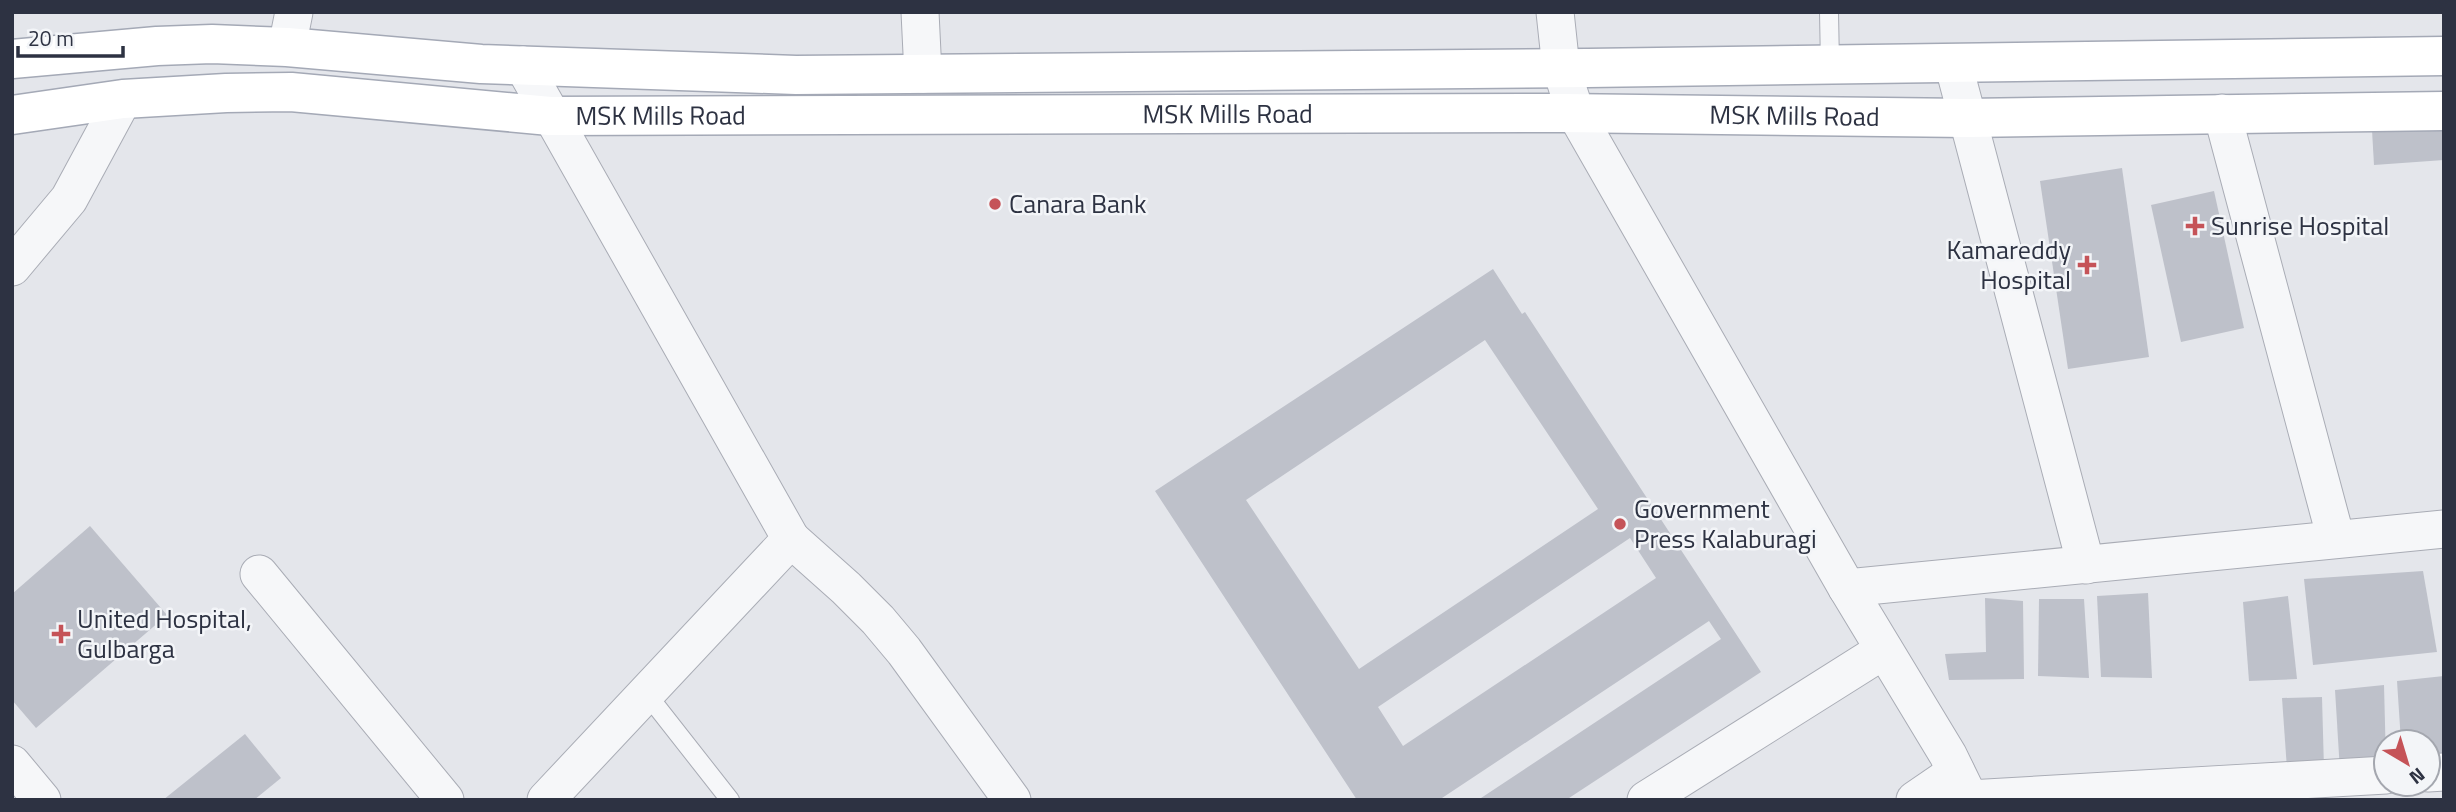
<svg xmlns="http://www.w3.org/2000/svg" width="2456" height="812" font-family="'Titillium Web',sans-serif">
	<rect width="100%" height="100%" fill="#e4e6eb"/>
	<g fill="#bec1ca" fill-rule="evenodd">
		<polygon points="2444,125 2444,160 2374,165 2372,130"/>
		<polygon points="2122,168 2149,357 2068,369 2040,181"/>
		<polygon points="2214,191 2244,328 2181,342 2151,205"/>
		<path d="M 1493,269 L 1522,314 L 1525,312 L 1761,672 L 1566,800 L 1478,800 L 1721,639 L 1709,621 L 1439,800 L 1357,800 L 1155,491 ZM 1485,340 L 1598,509 L 1359,669 L 1246,500 ZM 1630,538 L 1656,578 L 1403,746 L 1378,707 Z"/>
		<polygon points="90,526 167,615 36,728 12,700 12,594"/>
		<polygon points="2423,571 2437,652 2313,665 2304,579"/>
		<polygon points="2148,593 2152,678 2101,677 2097,596"/>
		<polygon points="2288,596 2297,679 2249,681 2243,602"/>
		<polygon points="1985,598 2023,601 2024,679 1949,680 1945,654 1986,652"/>
		<polygon points="2039,599 2084,599 2089,678 2038,676"/>
		<polygon points="2444,676 2444,756 2428,758 2428,742 2401,742 2397,681"/>
		<polygon points="2384,685 2386,763 2340,771 2335,690"/>
		<polygon points="2322,697 2324,769 2287,769 2282,698"/>
		<polygon points="245,734 281,778 254,800 163,800"/>
	</g>
	<g fill="none" stroke-linecap="round" stroke-linejoin="round">
		<g stroke="#a9acb5" stroke-width="20">
			<g id="lane">
				<polyline points="1829,12 1830,65"/>
				<polyline points="646,693 730,800"/>
			</g>
		</g>
		<g stroke="#a9acb5" stroke-width="39">
			<g id="street">
				<polyline points="920,12 923,74"/>
				<polyline points="1555,12 1561,68 1576,114 1847,588 1948,755 1970,800"/>
				<polyline points="287,47 294,12"/>
				<polyline points="1953,63 2086,565"/>
				<polyline points="523,65 791,539 546,800"/>
				<polyline points="2222,113 2336,539"/>
				<polyline points="12,267 69,199 123,99"/>
				<polyline points="791,539 846,588 878,620 904,651 1012,800"/>
				<polyline points="259,574 445,800"/>
				<polyline points="1847,588 2444,529"/>
				<polyline points="12,764 42,800"/>
				<polyline points="2428,773 2444,772"/>
				<polyline points="1969,799 2386,775"/>
				<polyline points="1646,800 1884,650"/>
				<polyline points="1915,800 1956,772"/>
			</g>
		</g>
		<g stroke="#a4a9b6" stroke-width="41">
			<g id="primary">
				<polyline points="12,59 157,46 212,44 287,47 481,64 796,75 1588,68 2444,56"/>
				<path id="s1" d="M 12,115 L 123,99 L 226,93 L 291,92 L 550,116 L 1562,113 L 1967,118 L 2444,111"/>
			</g>
		</g>
		<use href="#lane" stroke="#f6f7f9" stroke-width="18"/>
		<use href="#street" stroke="#f6f7f9" stroke-width="37"/>
		<use href="#primary" stroke="#fff" stroke-width="38"/>
	</g>
	<g fill="#c55358" stroke="#f3f5f8" stroke-width="2.5">
		<circle cx="995" cy="204" r="7"/>
		<path d="M2191.5 215.5h7v7h7v7h-7v7h-7v-7h-7v-7h7z"/>
		<path d="M2083.5 254.5h7v7h7v7h-7v7h-7v-7h-7v-7h7z"/>
		<circle cx="1620" cy="524" r="7"/>
		<path d="M57.5 623.5h7v7h7v7h-7v7h-7v-7h-7v-7h7z"/>
	</g>
	<g text-anchor="middle" stroke-width="5" stroke-linejoin="round" paint-order="stroke">
		<g font-size="26" fill="#2d3242" stroke="#f3f5f8">
			<text dy="9" stroke="none"><textPath href="#s1" startOffset="651">MSK Mills Road</textPath></text>
			<text dy="9" stroke="none"><textPath href="#s1" startOffset="1218">MSK Mills Road</textPath></text>
			<text dy="9" stroke="none"><textPath href="#s1" startOffset="1785">MSK Mills Road</textPath></text>
		</g>
		<g font-size="26" fill="#2d3242" stroke="#f3f5f8" text-anchor="start">
			<text x="1009" y="213">Canara Bank</text>
			<text x="2211" y="235">Sunrise Hospital</text>
			<text x="2071" y="259" text-anchor="end">Kamareddy<tspan x="2071" dy="30">Hospital</tspan></text>
			<text x="1634" y="518">Government<tspan x="1634" dy="30">Press Kalaburagi</tspan></text>
			<text x="77" y="628">United Hospital,<tspan x="77" dy="30">Gulbarga</tspan></text>
		</g>
	</g>
	<rect width="2456" height="812" fill="none" stroke="#2d3242" stroke-width="28"/>
	<g transform="translate(2407 763) rotate(142)"><circle r="33" fill="#f3f5f8" stroke="#a4a7af" stroke-width="2"/>
	<path d="M0-5L12 26L0 18L-12 26Z" fill="#c55358"/>
	<text y="-10" font-size="19" font-weight="bold" text-anchor="middle" fill="#2d3242">N</text>
	</g>
	<path d="M18 46v10h105v-10" fill="none" stroke="#2d3242" stroke-width="3.5"/>
	<text x="28" y="46" font-size="21" fill="#2d3242" stroke="#f3f5f8" stroke-width="5" paint-order="stroke">20 m</text>
</svg>
